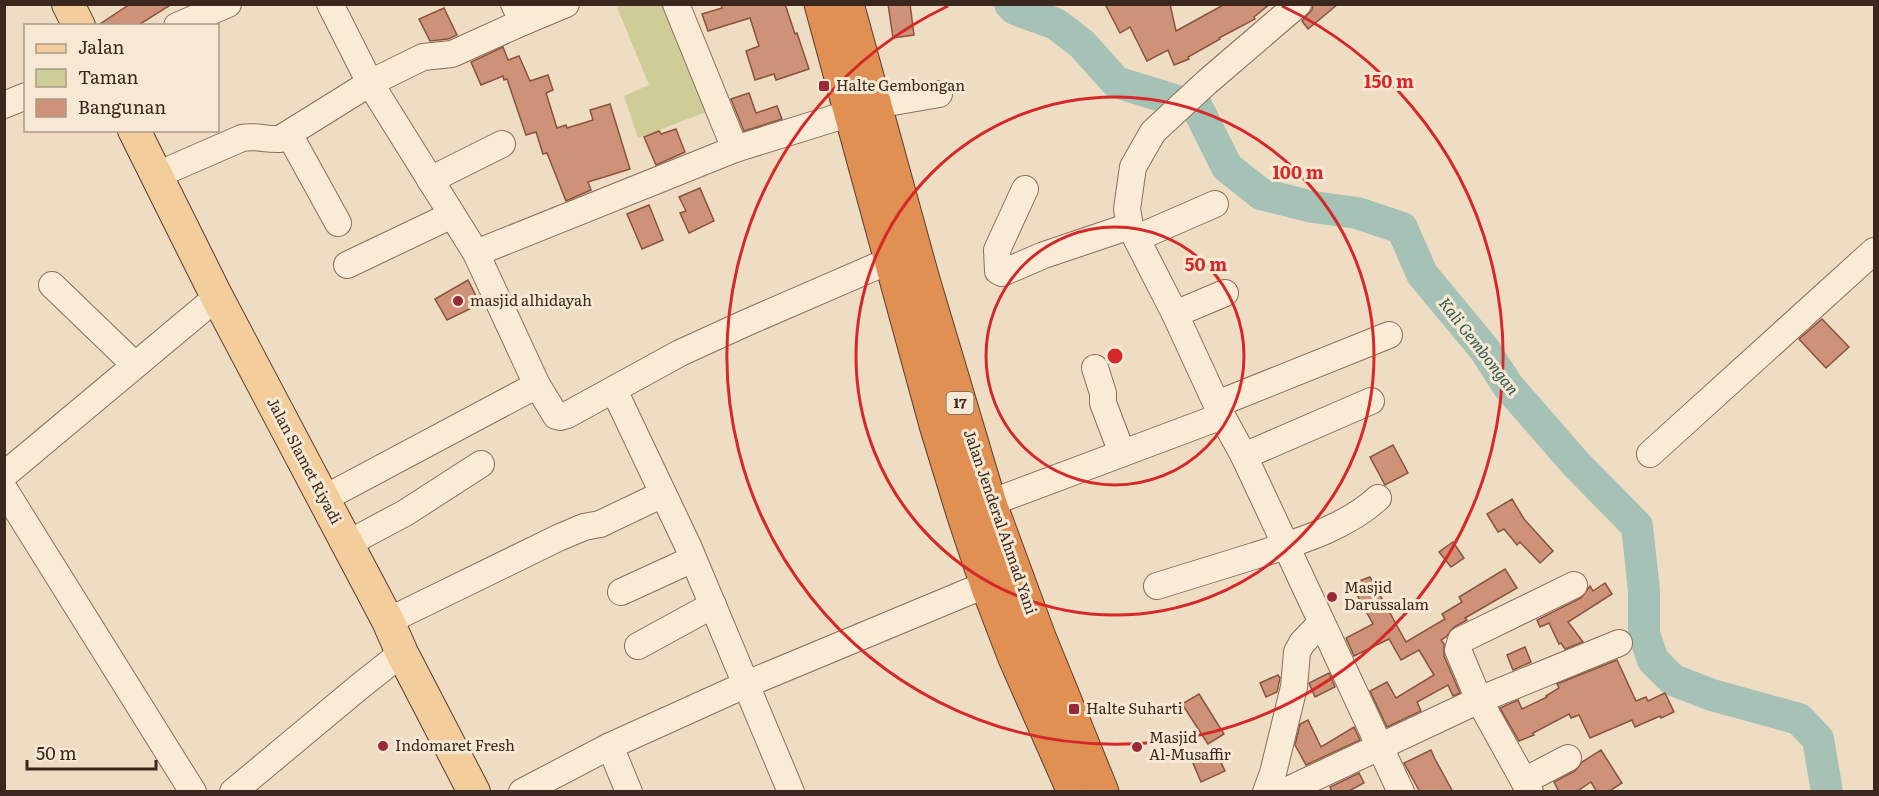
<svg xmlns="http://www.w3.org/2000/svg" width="1879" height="796" font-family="Literata,serif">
	<rect width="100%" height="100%" fill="#efddc3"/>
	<polygon fill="#cecd97" points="623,4 673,5 714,109 638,138 624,96 649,85 617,7"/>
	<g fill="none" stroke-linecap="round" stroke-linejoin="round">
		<polyline stroke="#a6c2b6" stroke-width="32" points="1010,4 1015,9 1056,24 1082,44 1116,82 1197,107 1227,167 1261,194 1313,207 1357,213 1402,228 1422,274 1485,350 1508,386 1576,464 1637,526 1644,591 1644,634 1653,660 1673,680 1712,695 1799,719 1818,739 1827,792"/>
	</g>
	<g fill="#ce9278" stroke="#8a533f" stroke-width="1.5">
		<polygon points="130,4 172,4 137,26 97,26"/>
		<polygon points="721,4 785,4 795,34 797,33 809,69 776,80 774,74 755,80 746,51 759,46 750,18 708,31 702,14 722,8"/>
		<polygon points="888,4 910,4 914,35 893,38"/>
		<polygon points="1105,4 1170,4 1176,31 1225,4 1270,4 1254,17 1255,19 1219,38 1220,39 1188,57 1189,59 1174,65 1168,50 1147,61 1130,27 1120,33"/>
		<polygon points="1313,4 1338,4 1308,29 1302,21 1312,10"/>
		<polygon points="444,8 457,35 448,39 430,41 419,19"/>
		<polygon points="503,47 508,60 519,56 530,81 548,75 553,90 546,93 557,128 566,125 567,128 593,120 590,110 610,104 630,169 588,182 591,190 566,201 547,153 543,154 536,132 526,135 507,79 504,80 503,76 481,85 471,62"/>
		<polygon points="749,93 756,113 777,106 782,119 744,131 731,99"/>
		<polygon points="676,129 685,152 656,165 644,137 659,131 661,134"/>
		<polygon points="700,188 714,221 689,233 680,213 686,211 679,197"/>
		<polygon points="649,205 663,240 642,249 627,214"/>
		<polygon points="468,280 480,304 447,320 435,299"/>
		<polygon points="1822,319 1849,347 1826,368 1799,339"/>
		<polygon points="1393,445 1408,473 1385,485 1370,457"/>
		<polygon points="1512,499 1524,519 1553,551 1540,563 1520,542 1517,545 1504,529 1498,532 1487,514"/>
		<polygon points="1453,542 1464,558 1451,567 1439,552"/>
		<polygon points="1505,569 1517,588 1465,618 1467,620 1454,627 1446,637 1441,640 1444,644 1444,656 1460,693 1453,696 1448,685 1417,702 1421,711 1387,727 1370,691 1387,682 1396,698 1434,675 1419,650 1401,660 1389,639 1354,656 1346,638 1373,624 1351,584 1370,577 1406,642 1445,619 1442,614 1462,602 1459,597"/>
		<polygon points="1605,583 1612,594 1568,622 1583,642 1565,649 1561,643 1559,644 1549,623 1540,627 1537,620 1581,598 1590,586 1593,591"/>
		<polygon points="1525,647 1531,662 1513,670 1507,655"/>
		<polygon points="1617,660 1636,701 1646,697 1648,701 1665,693 1674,712 1661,718 1660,716 1635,727 1632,720 1590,738 1579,715 1571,718 1569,714 1533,733 1534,735 1519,741 1500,708 1518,700 1522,709 1547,697 1546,696 1559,688 1557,684"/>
		<polygon points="1329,673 1335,687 1315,697 1309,683"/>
		<polygon points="1278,675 1280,678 1277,692 1266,697 1260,683"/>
		<polygon points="1199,694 1224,734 1208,744 1182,704"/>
		<polygon points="1308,720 1321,747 1354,727 1360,740 1306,765 1295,745 1300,724"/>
		<polygon points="1431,750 1435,759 1453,792 1420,792 1404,763"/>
		<polygon points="1601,750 1622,783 1608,792 1597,792 1591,782 1576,792 1559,792 1554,782 1575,771 1582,762"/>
		<polygon points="1216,752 1225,771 1201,782 1193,763"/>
		<polygon points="1359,773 1364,783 1347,792 1332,792 1330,787"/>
	</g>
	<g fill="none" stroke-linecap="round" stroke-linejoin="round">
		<g stroke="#8a6d5a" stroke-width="28">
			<g id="minor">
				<polyline points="330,4 370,83 476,253 537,385"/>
				<polyline points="676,4 735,149 851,113"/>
				<polyline points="1298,4 1207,82 1153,132 1133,167 1127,209 1130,226 1175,314 1222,416 1244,456 1401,792"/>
				<polyline points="523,22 566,4"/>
				<polyline points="177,26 228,4"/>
				<polyline points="4,105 26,96"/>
				<polyline points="876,105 939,94"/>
				<polyline points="289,134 338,223"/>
				<path d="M 157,175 L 242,138 C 256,135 266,140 280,139 L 370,83 L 423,57 L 452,54 L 523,22 L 514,4"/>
				<polyline points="430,180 502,144"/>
				<polyline points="1025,189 997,250 998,271 1002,273 1044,255 1130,226"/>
				<polyline points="1137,238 1215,204"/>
				<polyline points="476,253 735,149"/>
				<polyline points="347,265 452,215"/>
				<polyline points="52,285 135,365"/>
				<polyline points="1175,314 1225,293"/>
				<polyline points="1095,368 1103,393 1103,403 1122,453"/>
				<polyline points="614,390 688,546 791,792"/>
				<polyline points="1217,404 1389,335"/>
				<polyline points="1650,454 1874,251"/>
				<polyline points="1244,456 1371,401"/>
				<polyline points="4,475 217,297"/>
				<polyline points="4,489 193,792"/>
				<polyline points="323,499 537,385 556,416 560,417 567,415 680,353 748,322 891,260"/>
				<polyline points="974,509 1222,416"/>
				<polyline points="347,544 405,513 481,464"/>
				<polyline points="1574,585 1461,640 1458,650 1479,700 1619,643"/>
				<path d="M 1157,586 C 1189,576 1221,566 1254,556 C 1297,542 1344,529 1378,498"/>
				<polyline points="621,592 693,559"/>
				<polyline points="388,621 558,538 584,527 600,524 663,494"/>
				<polyline points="638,646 713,605"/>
				<polyline points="610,746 629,792"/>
				<polyline points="1524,781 1568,758"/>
				<polyline points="1288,790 1479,700 1530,792"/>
				<polyline points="233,792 359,687 402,653"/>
				<polyline points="522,792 610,746 747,684 968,592 1004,579"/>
				<polyline points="1266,792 1273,773 1294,687 1297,652 1302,643 1321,623"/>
			</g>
		</g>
		<g stroke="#583c2e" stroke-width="34">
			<g id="major">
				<polyline points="68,4 79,26"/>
				<polyline points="134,130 217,297 388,621 402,653 474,792"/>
			</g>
		</g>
		<g stroke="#583c2e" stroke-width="35">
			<g id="highway">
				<polyline points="821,4 936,425 963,513 987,585 1015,658 1074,792"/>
				<polyline points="847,4 923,280 990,504 1039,637 1102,792"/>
			</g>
		</g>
		<use href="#minor" stroke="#faebd7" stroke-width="26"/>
		<use href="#major" stroke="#f3cd9b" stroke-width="32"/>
		<use href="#highway" stroke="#e09052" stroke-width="33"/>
	</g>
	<g fill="none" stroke="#d62828" stroke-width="3">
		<circle cx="1115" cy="356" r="129"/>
		<circle cx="1115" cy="356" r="259"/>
		<path d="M1282 6A388 388 0 1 1 948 6"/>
	</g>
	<g fill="#9b2837" stroke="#f6e8d3" stroke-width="2">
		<rect x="818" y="80" width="12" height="12" rx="3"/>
		<circle cx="458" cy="301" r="6"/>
		<circle cx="1332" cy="597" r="6"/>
		<rect x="1068" y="703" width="12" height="12" rx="3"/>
		<circle cx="383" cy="746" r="6"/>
		<circle cx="1137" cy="747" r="6"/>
	</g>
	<g text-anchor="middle" stroke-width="6" stroke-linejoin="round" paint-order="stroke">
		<rect fill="#f6e8d3" stroke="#726254" stroke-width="1.5" x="946.5" y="392" width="27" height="22" rx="4.5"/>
		<g font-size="14" font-weight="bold" fill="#3a281e">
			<text x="960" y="408">17</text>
		</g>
		<g font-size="15" fill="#3a281e" stroke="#f6e8d3" text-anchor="start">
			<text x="836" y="91">Halte Gembongan</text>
			<text x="470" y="306">masjid alhidayah</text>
			<text x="1344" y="593">Masjid<tspan x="1344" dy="17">Darussalam</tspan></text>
			<text x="1086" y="714">Halte Suharti</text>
			<text x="1149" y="743">Masjid<tspan x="1149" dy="17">Al-Musaffir</tspan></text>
			<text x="395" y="751">Indomaret Fresh</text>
		</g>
		<g font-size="15" fill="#3a281e" stroke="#f6e8d3">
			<text transform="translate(304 461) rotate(62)" y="5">Jalan Slamet Riyadi</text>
			<text transform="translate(1000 522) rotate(71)" y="5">Jalan Jenderal Ahmad Yani</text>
		</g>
		<g font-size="16" font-style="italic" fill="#2d5a51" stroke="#f6e8d3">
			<text transform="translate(1479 346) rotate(52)" y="6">Kali Gembongan</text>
		</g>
	</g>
	<circle cx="1115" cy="356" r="9" fill="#d62828" stroke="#f6e8d3" stroke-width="3"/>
	<g font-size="18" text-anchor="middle" font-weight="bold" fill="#d62828" stroke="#f6e8d3" stroke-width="6" stroke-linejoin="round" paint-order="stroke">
		<text x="1389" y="88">150 m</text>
		<text x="1298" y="179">100 m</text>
		<text x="1206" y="271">50 m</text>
	</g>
	<rect width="1879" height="796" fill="none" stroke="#3a281e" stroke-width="12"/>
	<rect x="24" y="24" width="195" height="108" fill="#f6e8d3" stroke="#ab9b8b" stroke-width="1.5"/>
	<rect x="36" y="44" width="30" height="9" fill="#f3cd9b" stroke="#ab9b8b" stroke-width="1.5"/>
	<text x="78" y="54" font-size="18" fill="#3a281e">Jalan</text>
	<rect x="36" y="69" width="30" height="18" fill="#cecd97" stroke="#ab9b8b" stroke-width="1.5"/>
	<text x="78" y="84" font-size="18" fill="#3a281e">Taman</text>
	<rect x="36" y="99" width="30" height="18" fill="#ce9278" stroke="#ab9b8b" stroke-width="1.5"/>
	<text x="78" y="114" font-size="18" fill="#3a281e">Bangunan</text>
	<path d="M27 760v9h129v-9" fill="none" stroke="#3a281e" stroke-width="3"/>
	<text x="36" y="760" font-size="18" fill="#3a281e" stroke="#f6e8d3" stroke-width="4.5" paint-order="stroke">50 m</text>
</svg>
